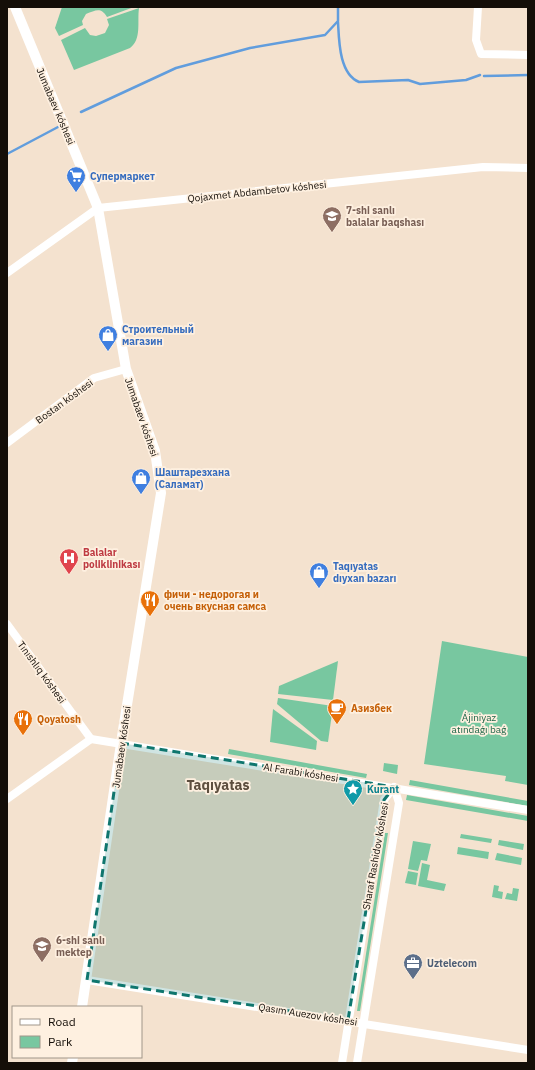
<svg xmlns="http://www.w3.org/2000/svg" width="535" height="1070" font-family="'IBM Plex Sans',sans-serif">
	<rect width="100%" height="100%" fill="#f4e2cf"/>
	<g fill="#78c7a0">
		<path d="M 62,7 L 134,7 L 107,17 C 101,7 96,10 86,14 L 82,21 L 83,25 L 59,36 L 55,28 Z"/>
		<path d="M 139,8 C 137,22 142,39 130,48 L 74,70 L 61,40 L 85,28 L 90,35 L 96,36 L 105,33 L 109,25 L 107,19 Z"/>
		<polygon points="442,641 528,657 528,785 505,781 506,776 424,764"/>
		<polygon points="338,661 333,700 278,694 279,686"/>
		<polygon points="278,698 333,706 328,742 321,741 277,704"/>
		<polygon points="273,709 317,741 316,750 270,742"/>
		<polygon points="229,749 367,774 366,778 228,754"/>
		<polygon points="384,763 398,765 397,774 383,771"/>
		<polygon points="410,780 528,801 528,806 409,785"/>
		<polygon points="407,795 528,816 528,821 406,800"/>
		<polygon points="385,833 388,833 360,1011 357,1011"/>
		<polygon points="461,834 492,839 491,843 460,838"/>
		<polygon points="499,840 524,844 523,850 498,845"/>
		<polygon points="413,841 431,844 427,861 421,860 418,871 408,869"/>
		<polygon points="458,847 489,852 488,859 457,854"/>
		<polygon points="497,853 522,858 521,865 495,860"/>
		<polygon points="422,863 430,865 427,880 446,884 444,891 418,886"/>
		<polygon points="408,871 418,873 416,885 405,883"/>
		<polygon points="494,885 499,886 498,891 503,892 502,899 492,897"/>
		<polygon points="513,888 519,889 517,901 505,899 507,893 512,894"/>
	</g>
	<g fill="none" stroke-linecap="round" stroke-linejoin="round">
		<g stroke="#619ddd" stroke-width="2.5">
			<path d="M 338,22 C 339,40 339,74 359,82 L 408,80 L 420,84 L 466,80 L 480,75"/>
			<polyline points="484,76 528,75"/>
			<polyline points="81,112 176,68 250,48 325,35 338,21 338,7"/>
			<polyline points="7,154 58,127"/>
		</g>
		<g stroke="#fff" stroke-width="8">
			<polyline points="478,7 476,40 481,54 528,55"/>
			<polyline points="7,273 98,208 483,167 528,168"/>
			<polyline points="7,443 94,378 126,369"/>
			<polyline points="7,624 91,739"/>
			<polyline points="91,739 528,810"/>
			<polyline points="7,799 91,739"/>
			<polyline points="87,980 528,1050"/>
			<polyline points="342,1063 384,800 394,787"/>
			<polyline points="357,1063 399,803 394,787"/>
		</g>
		<g stroke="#fff" stroke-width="10">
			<polyline points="15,7 98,208 126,369 155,451 161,493 123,730 82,1007"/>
			<polyline points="72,1063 73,1057"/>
		</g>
	</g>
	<path fill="#0f766e" fill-opacity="0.2" stroke="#0f766e" stroke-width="3" stroke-dasharray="8 5" stroke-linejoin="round" d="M 121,743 L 394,787 L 384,800 L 348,1020 L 87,980 Z"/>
	<defs>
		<g id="supermarket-pin" transform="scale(1)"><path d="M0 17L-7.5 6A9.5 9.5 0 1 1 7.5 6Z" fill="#3f7fe0" stroke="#fef0e0"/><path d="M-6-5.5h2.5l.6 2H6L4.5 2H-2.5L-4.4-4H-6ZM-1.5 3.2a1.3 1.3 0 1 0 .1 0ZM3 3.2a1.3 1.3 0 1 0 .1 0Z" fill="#fff"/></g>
		<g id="school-pin" transform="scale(1)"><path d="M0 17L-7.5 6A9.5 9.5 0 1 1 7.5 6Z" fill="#8d6e63" stroke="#fef0e0"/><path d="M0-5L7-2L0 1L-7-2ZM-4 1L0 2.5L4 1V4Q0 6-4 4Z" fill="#fff"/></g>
		<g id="shop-pin" transform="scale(1)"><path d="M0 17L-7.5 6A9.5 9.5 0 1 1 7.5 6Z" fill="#3f7fe0" stroke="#fef0e0"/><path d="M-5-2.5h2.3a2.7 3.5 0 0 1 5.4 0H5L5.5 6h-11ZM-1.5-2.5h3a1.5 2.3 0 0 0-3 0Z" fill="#fff"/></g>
		<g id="hospital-pin" transform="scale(1)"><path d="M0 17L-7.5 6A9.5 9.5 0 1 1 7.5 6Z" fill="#e0444e" stroke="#fef0e0"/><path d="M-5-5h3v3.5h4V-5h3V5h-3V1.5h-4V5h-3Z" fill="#fff"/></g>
		<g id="restaurant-pin" transform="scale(1)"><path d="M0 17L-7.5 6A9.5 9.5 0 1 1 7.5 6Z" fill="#e8710a" stroke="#fef0e0"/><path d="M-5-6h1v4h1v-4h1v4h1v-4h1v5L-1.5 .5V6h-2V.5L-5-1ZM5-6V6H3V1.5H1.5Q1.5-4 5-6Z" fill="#fff"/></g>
		<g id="cafe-pin" transform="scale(1)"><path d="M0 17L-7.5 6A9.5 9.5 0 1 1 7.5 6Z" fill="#e8710a" stroke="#fef0e0"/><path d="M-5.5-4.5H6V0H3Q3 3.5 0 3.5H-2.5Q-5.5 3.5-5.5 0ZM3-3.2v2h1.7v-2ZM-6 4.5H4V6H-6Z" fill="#fff"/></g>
		<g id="sight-pin" transform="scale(1)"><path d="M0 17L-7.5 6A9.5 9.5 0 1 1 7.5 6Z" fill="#0f9aa8" stroke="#fef0e0"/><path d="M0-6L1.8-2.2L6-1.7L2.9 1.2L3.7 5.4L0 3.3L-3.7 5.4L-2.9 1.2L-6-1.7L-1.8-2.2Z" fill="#fff"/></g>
		<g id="office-pin" transform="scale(1)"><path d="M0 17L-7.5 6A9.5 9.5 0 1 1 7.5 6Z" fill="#5c6f8a" stroke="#fef0e0"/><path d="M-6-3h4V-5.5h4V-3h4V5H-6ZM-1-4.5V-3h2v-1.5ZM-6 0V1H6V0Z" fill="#fff"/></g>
	</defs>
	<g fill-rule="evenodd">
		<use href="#supermarket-pin" x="76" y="176"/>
		<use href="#school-pin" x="332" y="216"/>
		<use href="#shop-pin" x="108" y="335"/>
		<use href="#shop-pin" x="141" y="478"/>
		<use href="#hospital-pin" x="69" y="558"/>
		<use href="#shop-pin" x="319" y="572"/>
		<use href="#restaurant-pin" x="150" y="600"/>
		<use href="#cafe-pin" x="337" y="708"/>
		<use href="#restaurant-pin" x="23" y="719"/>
		<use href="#sight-pin" x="353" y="789"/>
		<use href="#school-pin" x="42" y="946"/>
		<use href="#office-pin" x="413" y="963"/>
	</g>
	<g text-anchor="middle" stroke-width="3.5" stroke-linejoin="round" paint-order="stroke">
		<g font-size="10" fill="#140e08" stroke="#fef0e0">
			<text transform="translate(56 106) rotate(67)" y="4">Jumabaev kóshesi</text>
			<text transform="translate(257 191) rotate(-6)" y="4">Qojaxmet Abdambetov kóshesi</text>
			<text transform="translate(64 401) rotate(-36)" y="4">Bostan kóshesi</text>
			<text transform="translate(142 417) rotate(71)" y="4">Jumabaev kóshesi</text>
			<text transform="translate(42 672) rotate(54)" y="4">Tınıshlıq kóshesi</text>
			<text transform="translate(121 747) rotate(-82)" y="4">Jumabaev kóshesi</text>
			<text transform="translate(301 772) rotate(9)" y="4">Al Farabi kóshesi</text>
			<text transform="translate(375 856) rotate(-80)" y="4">Sharaf Rashidov kóshesi</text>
			<text transform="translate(308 1014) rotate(9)" y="4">Qasım Auezov kóshesi</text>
		</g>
		<g font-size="10" font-weight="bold" fill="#366cbe" stroke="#fef0e0" text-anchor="start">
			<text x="90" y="180">Супермаркет</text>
			<text x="122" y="333">Строительный<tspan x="122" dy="12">магазин</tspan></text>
			<text x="155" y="476">Шаштарезхана<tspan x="155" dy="12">(Саламат)</tspan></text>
			<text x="333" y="570">Taqıyatas<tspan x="333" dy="12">dıyxan bazarı</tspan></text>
		</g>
		<g font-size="10" font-weight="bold" fill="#785e54" stroke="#fef0e0" text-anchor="start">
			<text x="346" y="214">7-shi sanlı<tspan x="346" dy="12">balalar baqshası</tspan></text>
			<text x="56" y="944">6-shi sanlı<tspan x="56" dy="12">mektep</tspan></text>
		</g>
		<g font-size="10" font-weight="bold" fill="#be3a42" stroke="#fef0e0" text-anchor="start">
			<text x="83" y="556">Balalar<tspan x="83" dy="12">poliklinikası</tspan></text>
		</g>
		<g font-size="10" font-weight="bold" fill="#c56008" stroke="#fef0e0" text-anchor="start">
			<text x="164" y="598">фичи - недорогая и<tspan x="164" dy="12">очень вкусная самса</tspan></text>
			<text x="351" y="712">Азизбек</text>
			<text x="37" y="723">Qoyatosh</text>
		</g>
		<g font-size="10" fill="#1c6446" stroke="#fef0e0">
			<text x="479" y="721">Ájiniyaz<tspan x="479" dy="12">atındaǵı baǵ</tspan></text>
		</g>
		<g font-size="10" font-weight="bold" fill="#0d838f" stroke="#fef0e0" text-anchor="start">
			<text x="367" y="793">Kurant</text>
		</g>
		<g font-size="10" font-weight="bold" fill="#4e5e75" stroke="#fef0e0" text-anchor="start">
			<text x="427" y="967">Uztelecom</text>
		</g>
		<g font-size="14" font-weight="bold" fill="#5d4e3e" stroke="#fef0e0">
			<text x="218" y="790">Taqıyatas</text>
		</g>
	</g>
	<rect width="535" height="1070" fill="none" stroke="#140e08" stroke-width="16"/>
	<rect x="12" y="1006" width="130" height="52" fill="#fef0e0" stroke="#a0968a"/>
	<rect x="20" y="1019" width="20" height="6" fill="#ffffff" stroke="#a0968a"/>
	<text x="48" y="1026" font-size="12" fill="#140e08">Road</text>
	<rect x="20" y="1036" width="20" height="12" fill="#78c7a0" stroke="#a0968a"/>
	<text x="48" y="1046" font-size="12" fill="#140e08">Park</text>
</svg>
